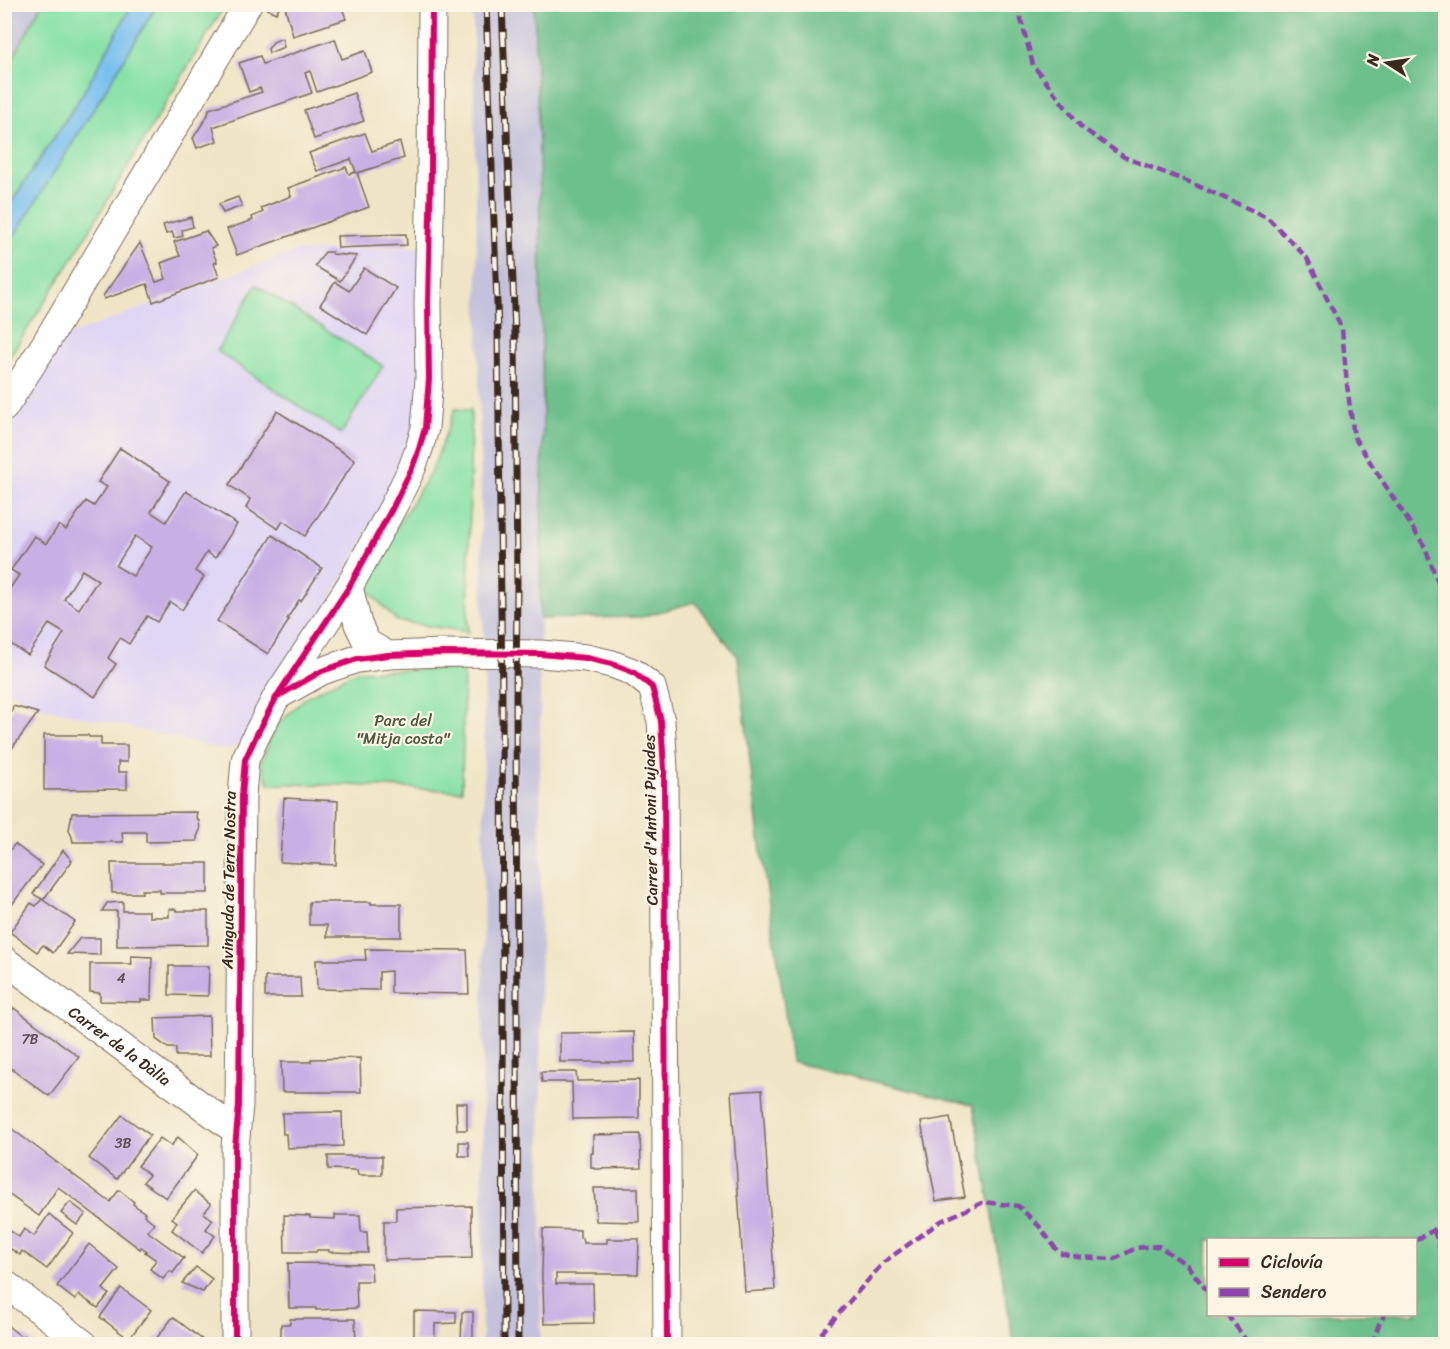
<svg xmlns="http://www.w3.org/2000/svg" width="1450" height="1349" font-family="Sriracha,sans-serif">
	<rect width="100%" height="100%" fill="#fcf5e5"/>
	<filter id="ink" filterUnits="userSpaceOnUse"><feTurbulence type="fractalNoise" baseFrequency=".0167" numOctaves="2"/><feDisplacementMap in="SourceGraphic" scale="12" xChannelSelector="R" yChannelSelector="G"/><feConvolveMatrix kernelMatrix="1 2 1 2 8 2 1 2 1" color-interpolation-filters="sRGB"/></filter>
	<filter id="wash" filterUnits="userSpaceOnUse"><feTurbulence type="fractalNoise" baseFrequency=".008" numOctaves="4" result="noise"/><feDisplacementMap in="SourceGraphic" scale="24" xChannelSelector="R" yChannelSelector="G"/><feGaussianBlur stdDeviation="1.35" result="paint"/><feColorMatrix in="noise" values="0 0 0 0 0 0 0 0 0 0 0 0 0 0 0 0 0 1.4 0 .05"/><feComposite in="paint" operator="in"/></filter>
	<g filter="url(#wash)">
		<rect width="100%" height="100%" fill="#efe5c6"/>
		<polygon fill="#dfd5f5" points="429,247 425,428 256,736 226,750 34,705 5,689 4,408 45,344 296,251"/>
		<g fill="#c3c1db">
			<polygon points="5,5 41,5 5,74"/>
			<polygon points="471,5 534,5 539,147 543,419 540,619 541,1344 482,1344 484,679 473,23"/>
		</g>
		<g fill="#87e1a6" stroke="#618662" stroke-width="1.5">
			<polygon points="41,5 132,5 82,95 5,212 5,74"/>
			<polygon points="157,5 225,5 71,261 5,364 4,251 97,104"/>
			<polygon points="256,285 383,366 341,434 217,351"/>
			<polygon points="455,409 471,410 468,632 397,621 362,584 433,468"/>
			<polygon points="464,669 462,791 348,785 269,784 261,763 276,726 306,697 356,671"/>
		</g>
		<path fill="#6dbf8b" stroke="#547454" stroke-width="1.5" fill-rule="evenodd" d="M 534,5 L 1445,5 L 1445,1344 L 1014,1344 L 973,1105 L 791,1062 L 781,981 L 759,839 L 738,657 L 695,602 L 641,617 L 540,619 L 543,419 L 539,147 ZM 1208,1240 L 1416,1240 L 1416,1314 L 1208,1314 Z"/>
		<polygon fill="#78c0f0" stroke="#5a7587" stroke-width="1.5" points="132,5 157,5 97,104 5,251 5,212 82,95"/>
		<g id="blocks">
			<g fill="#c8b0e4" fill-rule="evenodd">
				<polygon points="269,4 281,4 276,13 267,9"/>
				<polygon points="286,4 341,4 346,19 293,36 285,7"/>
				<polygon points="282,38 284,47 269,53 268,49 273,42"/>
				<polygon points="335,39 342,59 365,51 372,72 317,92 310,71 305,73 312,93 213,127 217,141 197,148 193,138 208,115 209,109 262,92 260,88 249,92 239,63 260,56 263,64"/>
				<polygon points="354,93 364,121 314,139 304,110"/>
				<polygon points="365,133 372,151 400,142 404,158 357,173 369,207 237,255 227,229 253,220 252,217 263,212 261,208 291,196 288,188 346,167 349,174 356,172 351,159 317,171 309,153"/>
				<polygon points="238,197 242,206 223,213 219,204"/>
				<polygon points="191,217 193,227 182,230 183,236 174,238 172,232 166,234 163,225"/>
				<polygon points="206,231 216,246 211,248 217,262 214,263 219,277 153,302 147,284 104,299 103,296 140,243 156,282 166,279 161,263 180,256 174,242"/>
				<polygon points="406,234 407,245 338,248 337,236"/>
				<polygon points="325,252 332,252 332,254 357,256 340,281 315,266"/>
				<polygon points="364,268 396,288 367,335 320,305 335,282 349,291"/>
				<polygon points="277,411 355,460 305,536 283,521 278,529 246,508 250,499 229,485"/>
				<path d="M 120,448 L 170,481 L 151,512 L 166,522 L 186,491 L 237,524 L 215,558 L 207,552 L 195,571 L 204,577 L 182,610 L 170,602 L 157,622 L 147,616 L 129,644 L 120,638 L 108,658 L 116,664 L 95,697 L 44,665 L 64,633 L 49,624 L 28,655 L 4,640 L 4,591 L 7,593 L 19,575 L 11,570 L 34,536 L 46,544 L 59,525 L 66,530 L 86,501 L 94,506 L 107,487 L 98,482 ZM 135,536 L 152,547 L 133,576 L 116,566 ZM 82,570 L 98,580 L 79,609 L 64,599 Z"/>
				<polygon points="272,535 322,568 301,601 299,600 287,619 289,620 268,654 217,621"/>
				<polygon points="13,706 38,713 7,755 4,754 4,710 12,712"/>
				<polygon points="44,735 88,735 89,737 101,737 101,745 127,745 127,762 118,762 118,772 127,772 127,789 44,790"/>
				<polygon points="284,798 338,801 336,865 280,862"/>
				<polygon points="197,812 196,817 199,821 200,830 197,837 197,841 146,842 146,832 122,832 123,842 73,842 72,837 69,830 72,813"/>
				<polygon points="15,844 42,865 4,915 4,857"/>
				<polygon points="63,850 72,861 43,900 75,922 53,953 43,945 37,952 10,932 31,903 36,906 42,899 33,894"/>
				<polygon points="111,863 208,863 208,893 160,893 160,890 142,890 142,893 112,893"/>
				<polygon points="123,902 123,911 149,911 149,917 169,917 169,909 176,909 176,911 208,911 208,945 117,946 117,911 102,911 107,903"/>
				<polygon points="309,902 371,902 371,904 401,904 401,937 327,937 327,925 309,925"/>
				<polygon points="80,938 100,938 100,955 67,954"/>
				<polygon points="365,949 467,950 469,994 391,993 391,971 379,972 379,990 317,989 316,960 366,960"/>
				<polygon points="131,956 152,957 151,1000 141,1000 141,1002 100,1001 100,993 90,992 90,964 132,964"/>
				<polygon points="169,966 209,966 208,996 169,995"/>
				<polygon points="265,977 300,977 301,997 265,997"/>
				<polygon points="14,1008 79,1057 49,1096 4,1063 4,1021"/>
				<polygon points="209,1016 210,1056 176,1056 176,1048 168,1048 156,1039 155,1018"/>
				<polygon points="634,1032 635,1062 560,1062 560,1033"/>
				<polygon points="360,1058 361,1092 282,1092 281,1062 311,1062 311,1059"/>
				<polygon points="541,1072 576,1072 577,1081 639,1080 639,1118 573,1119 572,1082 542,1082"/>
				<polygon points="762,1090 775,1290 745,1292 731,1092"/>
				<polygon points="456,1103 467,1103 467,1130 457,1130"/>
				<polygon points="342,1112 343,1146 287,1148 286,1134 283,1134 282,1113"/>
				<polygon points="122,1115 150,1135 117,1179 89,1158"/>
				<polygon points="950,1117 965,1197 936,1201 921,1122"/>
				<polygon points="4,1123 110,1202 119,1190 134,1202 133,1204 145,1213 144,1215 154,1223 147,1231 184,1258 173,1273 170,1271 163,1279 150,1269 156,1260 145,1252 147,1251 141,1247 140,1249 58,1187 39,1216 4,1191"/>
				<polygon points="640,1134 641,1168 594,1169 593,1167 591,1167 591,1153 593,1153 593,1135"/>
				<polygon points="178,1137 198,1155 166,1198 143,1182 149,1175 138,1166 160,1138 171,1146"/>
				<polygon points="459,1142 468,1142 469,1156 459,1156"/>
				<polygon points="328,1156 382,1156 382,1175 358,1175 357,1170 328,1169"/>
				<polygon points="594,1188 638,1188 639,1222 596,1221"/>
				<polygon points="194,1191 211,1204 204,1213 213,1220 206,1229 215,1236 202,1253 172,1230 177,1222 172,1218"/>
				<polygon points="70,1202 86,1214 77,1225 61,1213"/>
				<polygon points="471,1206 472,1258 384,1260 384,1221 396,1221 396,1208"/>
				<polygon points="49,1214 73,1233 47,1269 22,1251 20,1255 11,1249 4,1258 4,1236 9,1230 19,1237 24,1229 34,1236"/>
				<polygon points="284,1215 310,1216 310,1218 335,1219 335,1215 360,1215 361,1232 367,1232 368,1253 329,1252 329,1250 317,1250 316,1252 285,1252"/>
				<polygon points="543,1229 580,1230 580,1238 582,1238 583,1243 607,1243 607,1239 639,1239 638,1274 556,1274 556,1284 593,1284 594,1323 544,1324 543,1284 542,1284 542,1273"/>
				<polygon points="89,1244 119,1269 103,1289 109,1294 98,1308 79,1295 75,1300 57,1286"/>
				<polygon points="288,1263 371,1264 372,1281 356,1281 357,1308 316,1310 316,1308 289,1308"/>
				<polygon points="196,1267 212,1279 203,1292 182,1283"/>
				<polygon points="121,1288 151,1310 129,1339 100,1317"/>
				<polygon points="414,1311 456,1312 456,1323 435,1324 435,1342 414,1342"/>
				<polygon points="462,1312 473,1312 473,1344 461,1344"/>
				<polygon points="173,1317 208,1344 152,1344"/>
				<polygon points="290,1319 355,1319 356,1344 281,1343 281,1324 290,1324"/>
				<polygon points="4,1323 22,1337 24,1335 36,1344 4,1344"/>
			</g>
		</g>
	</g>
	<g filter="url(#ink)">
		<use href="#blocks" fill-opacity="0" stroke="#7a6b59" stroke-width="1.5"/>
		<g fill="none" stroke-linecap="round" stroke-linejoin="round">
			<g stroke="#7a6b59" stroke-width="29">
				<g id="street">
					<polyline points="4,408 45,344 248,4"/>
					<polyline points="349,587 358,624 367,643 388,655"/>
					<polyline points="281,694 322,671 357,659 388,655 443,653 541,654 586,658 612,664 633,672 652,687 661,721 664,769 667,1344"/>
					<path id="s1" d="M 4,960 L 236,1131"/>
					<polyline points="4,1283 84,1344"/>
					<polyline points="235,1344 235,1148 239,1105 242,796 245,760 256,736 277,696 349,587 393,507 412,468 419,449 425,428 429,379 428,303 431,171 432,4"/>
				</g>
			</g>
			<use href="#street" stroke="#fff" stroke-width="27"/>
			<g stroke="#3b2a1e" stroke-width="7">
				<g id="rail">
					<polyline points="486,4 498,331 502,700 504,1344"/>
					<polyline points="502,4 515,334 517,583 516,699 518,1344"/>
				</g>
			</g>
			<use href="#rail" stroke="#fcf5e5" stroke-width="4.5" stroke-dasharray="14" stroke-linecap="butt"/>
			<g stroke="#8e44ad" stroke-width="4.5" stroke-dasharray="9 4.5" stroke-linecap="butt">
				<polyline points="1017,4 1033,65 1081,127 1124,157 1189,182 1267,217 1307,258 1342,329 1347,385 1354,437 1425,547 1446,605"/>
				<polyline points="1434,1230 1446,1268"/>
				<polyline points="1416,1240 1434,1230 1446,1216"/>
				<polyline points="1227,1314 1249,1344"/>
				<polyline points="812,1344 884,1262 941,1221 984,1202 1018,1206 1039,1226 1059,1253 1078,1257 1115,1259 1136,1248 1159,1246 1187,1265 1208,1292"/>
				<polyline points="1372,1344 1379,1324 1385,1314"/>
			</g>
			<g stroke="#fcf5e5" stroke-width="10">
				<g id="cycleway">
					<polyline points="280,695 322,671 357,659 388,655 443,653 541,654 586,658 612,664 633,672 652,687 661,721 664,769 667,1344"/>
					<polyline points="235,1344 235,1148 239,1105 242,796 245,760 256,736 277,696 349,587 393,507 412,468 419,449 425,428 429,379 428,303 431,171 432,4"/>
				</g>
			</g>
			<use href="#cycleway" stroke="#d6006c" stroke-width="6"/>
		</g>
	</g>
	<g text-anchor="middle" stroke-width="4.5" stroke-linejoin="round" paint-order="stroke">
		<g font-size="14" fill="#5e4c50">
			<text x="121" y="983">4</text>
			<text x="30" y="1044">7B</text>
			<text x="123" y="1148">3B</text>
		</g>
		<g font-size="16" fill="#4e5840" stroke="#fcf5e5">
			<text x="403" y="726">Parc del<tspan x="403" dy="18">"Mitja costa"</tspan></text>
		</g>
		<g font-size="16" fill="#3b2a1e" stroke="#fcf5e5">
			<text transform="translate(650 820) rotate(-91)" y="6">Carrer d'Antoni Pujades</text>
			<text transform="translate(228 880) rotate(-89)" y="6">Avinguda de Terra Nostra</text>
			<text dy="6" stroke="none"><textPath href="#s1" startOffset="144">Carrer de la Dàlia</textPath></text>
		</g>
	</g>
	<rect width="1450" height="1349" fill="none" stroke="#fcf5e5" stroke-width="24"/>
	<rect x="1207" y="1238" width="210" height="78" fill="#fcf5e5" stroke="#afa495" stroke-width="1.5"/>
	<rect x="1219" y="1258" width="30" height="9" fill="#d6006c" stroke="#afa495" stroke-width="1.5"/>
	<text x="1261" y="1268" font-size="18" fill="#3b2a1e">Ciclovía</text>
	<rect x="1219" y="1288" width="30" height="9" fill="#8e44ad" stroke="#afa495" stroke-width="1.5"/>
	<text x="1261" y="1298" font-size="18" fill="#3b2a1e">Sendero</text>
	<g transform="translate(1387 63) rotate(282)" stroke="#fcf5e5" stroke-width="4.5" paint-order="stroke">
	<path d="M0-4.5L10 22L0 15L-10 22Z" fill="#3b2a1e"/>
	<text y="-9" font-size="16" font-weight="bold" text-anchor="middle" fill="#3b2a1e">N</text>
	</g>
</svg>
